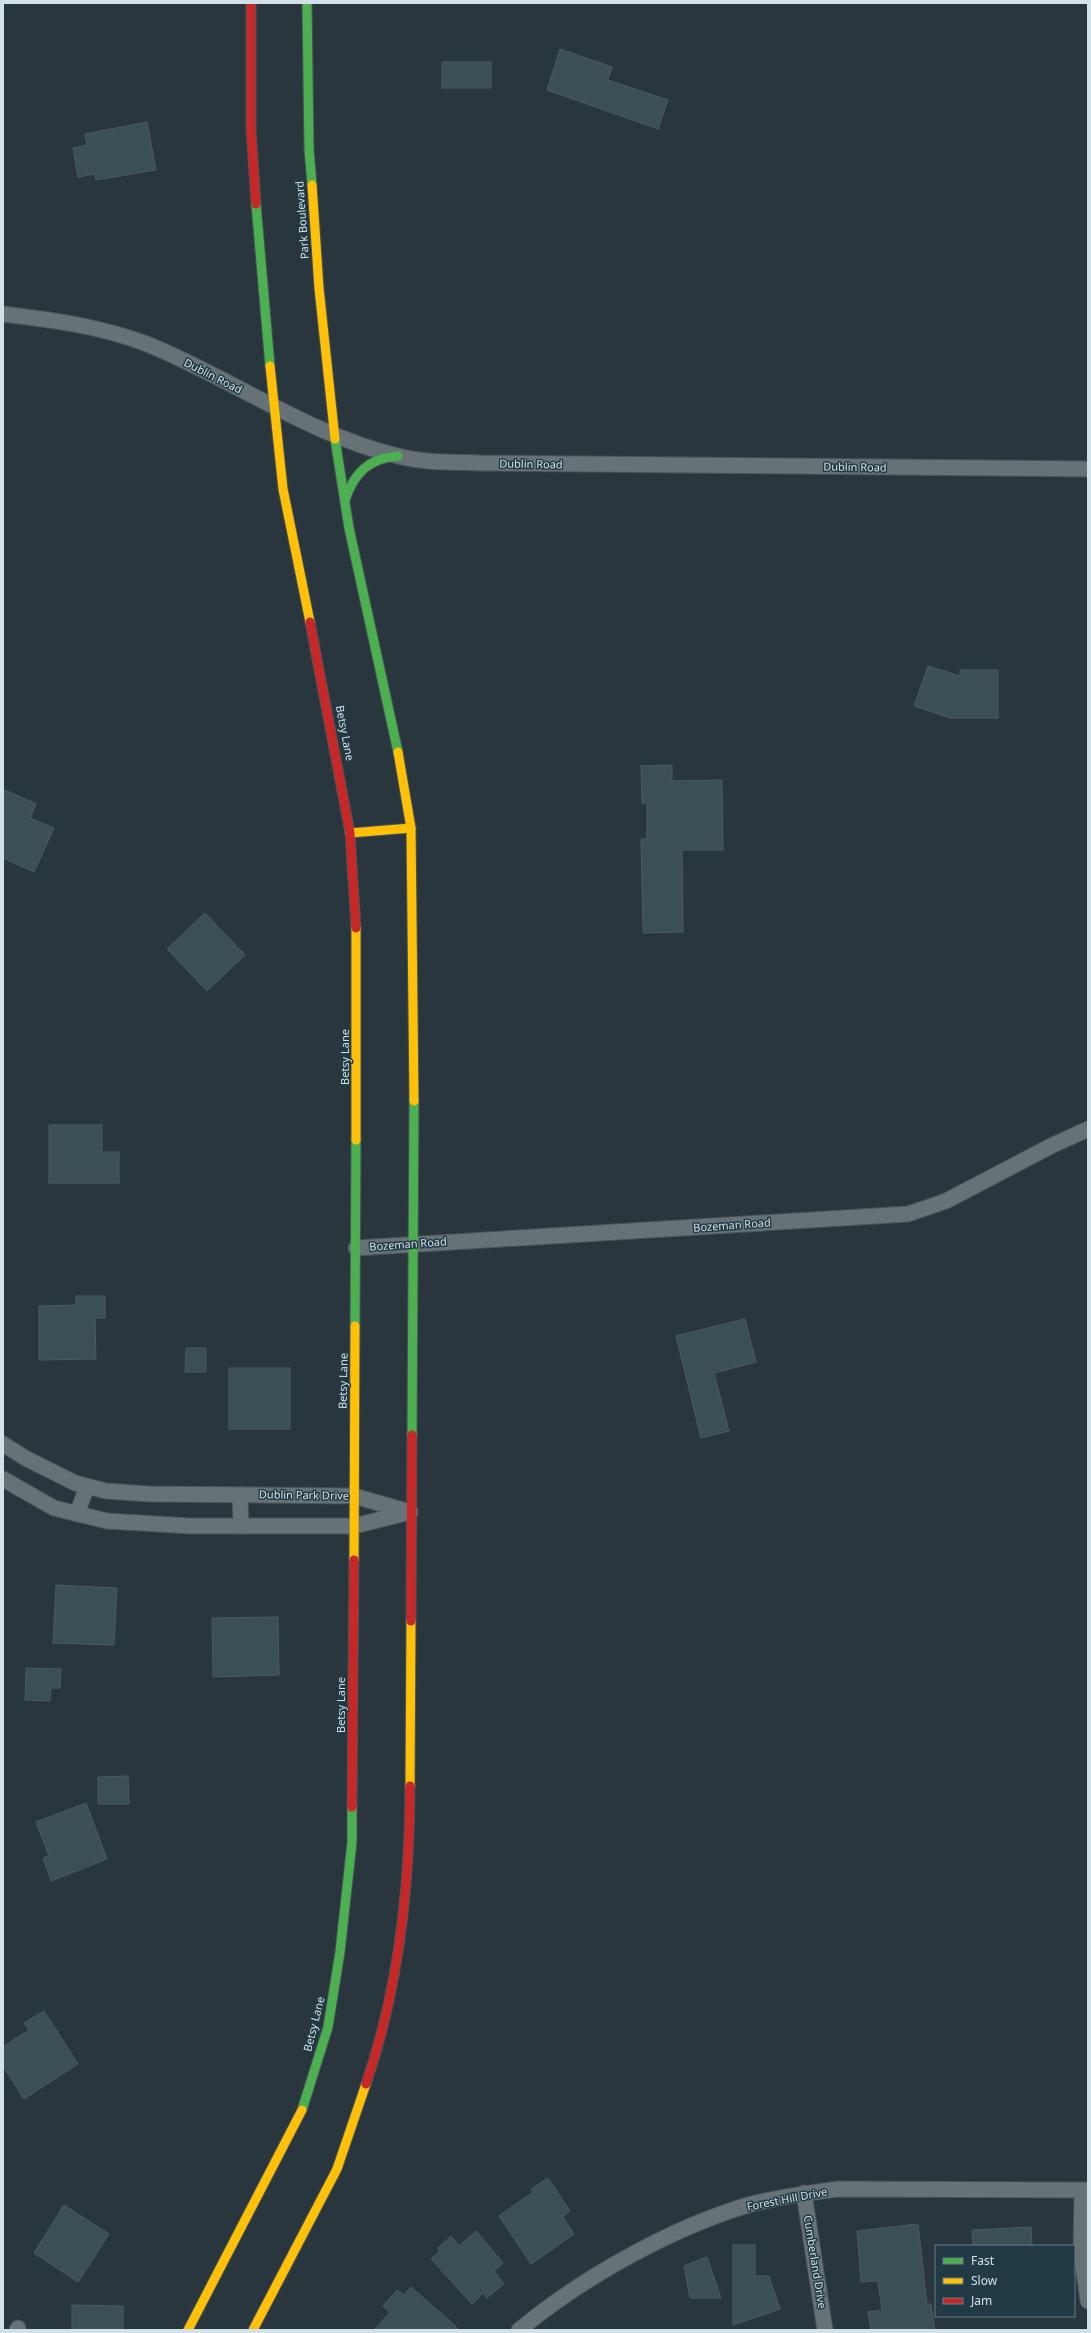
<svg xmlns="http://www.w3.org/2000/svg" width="1091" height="2333" font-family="'Noto Sans',sans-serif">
	<rect width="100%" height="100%" fill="#29363d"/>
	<g fill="#3a5054" stroke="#4e5a5e">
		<polygon points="560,49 612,67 608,80 668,100 658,129 547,90"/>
		<rect x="442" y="62" width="49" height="26"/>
		<polygon points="147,122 156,170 96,180 95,174 78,177 73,148 87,145 85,134"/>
		<polygon points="928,666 960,676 960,670 998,670 998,718 950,718 914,706"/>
		<polygon points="672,765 672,781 722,780 723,850 682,850 683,932 643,933 641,839 647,839 647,803 642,803 641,766"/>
		<polygon points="3,789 36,804 30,818 54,828 34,872 3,858"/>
		<polygon points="205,913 245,955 207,991 167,949"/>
		<polygon points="49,1125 102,1125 102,1152 119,1152 119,1183 49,1183"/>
		<polygon points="76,1296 105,1296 105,1318 95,1318 96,1359 39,1360 39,1306 76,1305"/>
		<polygon points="745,1319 756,1362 714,1373 729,1431 701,1438 676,1336"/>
		<polygon points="186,1348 206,1348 206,1372 185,1372"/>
		<rect x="229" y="1368" width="61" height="61"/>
		<polygon points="56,1585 117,1588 114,1645 53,1643"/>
		<polygon points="278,1617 279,1675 213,1677 212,1618"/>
		<polygon points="26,1668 61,1669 60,1688 51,1688 50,1701 25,1700"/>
		<polygon points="128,1776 129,1804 98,1804 98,1777"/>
		<polygon points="86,1803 107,1859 51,1881 43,1858 49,1856 36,1822"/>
		<polygon points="44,2011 78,2064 24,2099 3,2066 3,2047 29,2030 24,2023"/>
		<polygon points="548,2178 570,2211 563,2217 574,2234 531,2264 499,2216 533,2192 531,2189"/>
		<polygon points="64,2205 109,2234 78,2282 34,2253"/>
		<polygon points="918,2224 927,2304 931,2304 935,2330 871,2330 868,2312 882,2310 878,2281 861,2282 857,2231"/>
		<polygon points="1031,2227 1032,2246 973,2246 972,2230"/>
		<polygon points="476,2231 503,2263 494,2271 504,2284 487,2298 483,2293 472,2304 431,2259 440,2251 438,2248 451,2236 459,2246"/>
		<polygon points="733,2245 755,2245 755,2276 769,2276 780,2309 733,2325"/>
		<polygon points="707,2257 721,2298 690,2298 684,2266"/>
		<polygon points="411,2287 450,2321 459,2330 374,2330 390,2312 383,2306 397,2290 404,2295"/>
		<polygon points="72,2305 123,2306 123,2330 72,2330"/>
	</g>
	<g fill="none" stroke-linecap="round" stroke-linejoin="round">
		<g stroke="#48545a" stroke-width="17">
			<g id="street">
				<path d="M 3,314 C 52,320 100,326 147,344 C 231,378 309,435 398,456 C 424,463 452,462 479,463 L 1088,469"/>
				<polyline points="356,1248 908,1214 946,1201 1051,1146 1088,1129"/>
				<polyline points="3,1444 27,1459 75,1483 106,1491 150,1494 354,1496 410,1512 354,1526 191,1526 107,1521 54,1508 3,1479"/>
				<polyline points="240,1495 241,1526"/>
				<polyline points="77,1514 87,1486"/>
				<polyline points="1082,2190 1081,2250 1088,2301"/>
				<polyline points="804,2193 825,2330"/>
				<polyline points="17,2330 18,2328"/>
				<path d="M 519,2330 C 582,2278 669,2229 748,2205 C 777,2197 808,2193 838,2189 L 1088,2190"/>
			</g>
		</g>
		<g stroke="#48545a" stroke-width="11">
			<g id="fast">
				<polyline points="307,3 309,149 312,185"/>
				<polyline points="256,204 270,366"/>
				<polyline points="335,439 349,528 398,752"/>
				<path d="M 345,500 C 354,473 369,458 398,456"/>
				<polyline points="355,1326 356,1140"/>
				<polyline points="412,1435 414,1101"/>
				<polyline points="302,2110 328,2027 340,1952 352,1842 352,1807"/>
			</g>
		</g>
		<g stroke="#48545a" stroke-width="11">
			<g id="slow">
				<polyline points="312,185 319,288 335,439"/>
				<polyline points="270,366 283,489 310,622"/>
				<polyline points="398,752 411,828 414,1101"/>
				<polyline points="350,833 411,828"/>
				<polyline points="356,928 356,1140"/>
				<polyline points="354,1560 355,1326"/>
				<polyline points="410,1786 411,1621"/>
				<polyline points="188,2330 302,2110"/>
				<polyline points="253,2330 337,2169 366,2084"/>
			</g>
		</g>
		<g stroke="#48545a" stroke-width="11">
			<g id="jam">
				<polyline points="251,3 251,129 256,204"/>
				<polyline points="310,622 350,833 356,928"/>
				<polyline points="411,1621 412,1435"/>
				<polyline points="352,1807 354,1560"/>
				<path d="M 366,2084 C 399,1988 410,1887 410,1786"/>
			</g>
		</g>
		<use href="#street" stroke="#677277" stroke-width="15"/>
		<use href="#fast" stroke="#4caf50" stroke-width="9"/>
		<use href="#slow" stroke="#ffc107" stroke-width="9"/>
		<use href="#jam" stroke="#c62828" stroke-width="9"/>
	</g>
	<g text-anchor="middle" stroke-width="3" stroke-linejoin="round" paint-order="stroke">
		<g font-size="11" fill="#d2e0e7" stroke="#213a45">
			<text transform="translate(302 220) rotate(-94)" y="4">Park Boulevard</text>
			<text transform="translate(213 376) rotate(27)" y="4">Dublin Road</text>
			<text transform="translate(531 464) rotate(1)" y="4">Dublin Road</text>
			<text transform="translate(855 467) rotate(1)" y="4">Dublin Road</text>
			<text transform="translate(345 733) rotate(79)" y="4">Betsy Lane</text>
			<text transform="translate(345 1057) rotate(-90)" y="4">Betsy Lane</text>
			<text transform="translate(732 1225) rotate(-4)" y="4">Bozeman Road</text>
			<text transform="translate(408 1244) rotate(-4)" y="4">Bozeman Road</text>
			<text transform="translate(343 1381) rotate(-89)" y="4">Betsy Lane</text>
			<text transform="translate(304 1495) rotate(1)" y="4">Dublin Park Drive</text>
			<text transform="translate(341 1705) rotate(-90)" y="4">Betsy Lane</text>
			<text transform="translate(314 2024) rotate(-76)" y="4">Betsy Lane</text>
			<text transform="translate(787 2199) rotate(-11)" y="4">Forest Hill Drive</text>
			<text transform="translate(815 2262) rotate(81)" y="4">Cumberland Drive</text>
		</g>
	</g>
	<rect width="1091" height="2333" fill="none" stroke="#d2e0e7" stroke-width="8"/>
	<rect x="935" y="2245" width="140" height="72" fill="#213a45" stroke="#687c86"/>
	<rect x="943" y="2258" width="20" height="6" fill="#4caf50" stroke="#687c86"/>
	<text x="971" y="2265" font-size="12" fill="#d2e0e7">Fast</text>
	<rect x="943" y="2278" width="20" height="6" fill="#ffc107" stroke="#687c86"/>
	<text x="971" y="2285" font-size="12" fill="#d2e0e7">Slow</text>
	<rect x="943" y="2298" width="20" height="6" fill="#c62828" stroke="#687c86"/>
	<text x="971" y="2305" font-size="12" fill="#d2e0e7">Jam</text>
</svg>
